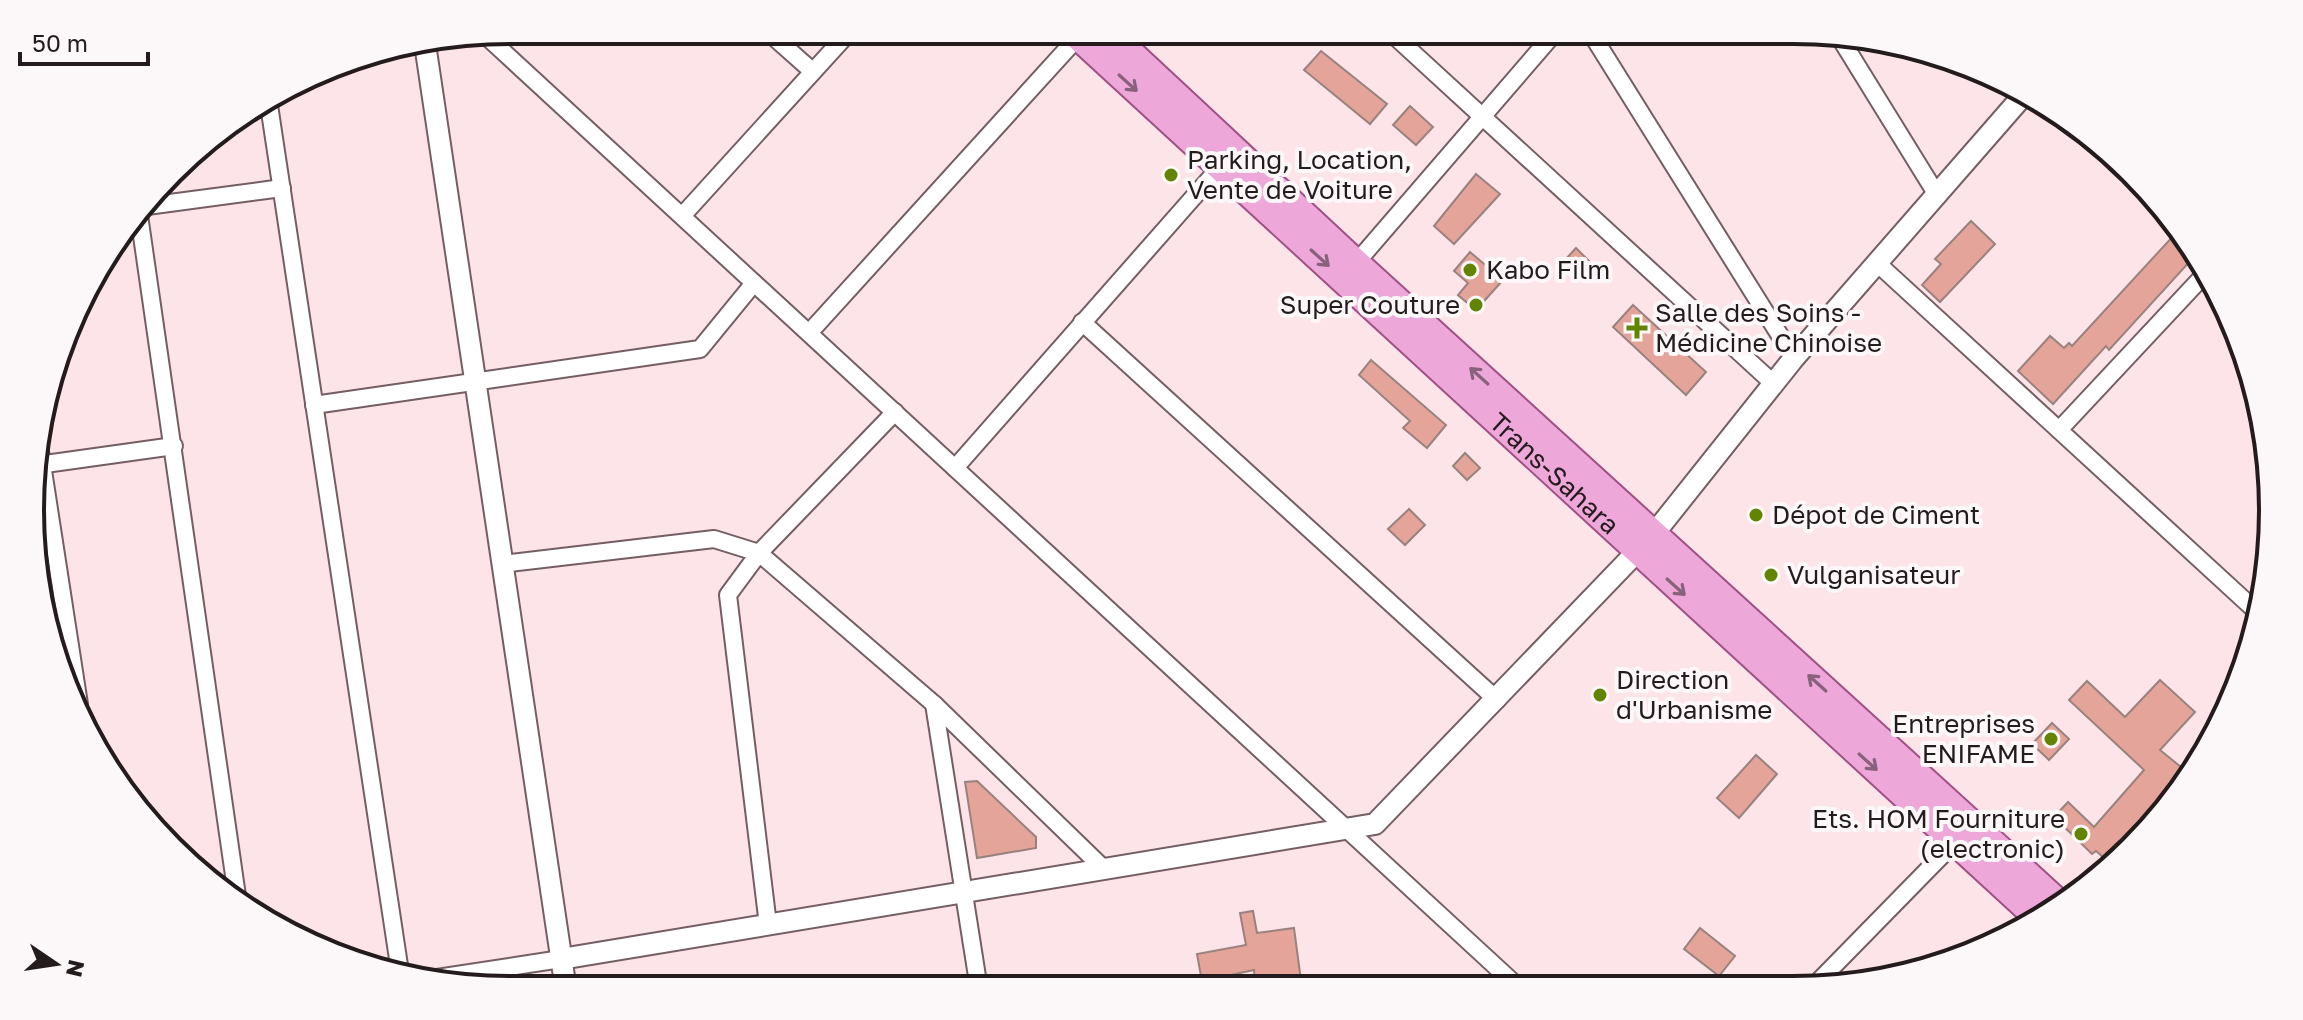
<svg xmlns="http://www.w3.org/2000/svg" width="2303" height="1020" font-family="'Golos Text',sans-serif">
	<rect width="100%" height="100%" fill="#fde4e9"/>
	<g fill="#e4a49a" stroke="#99827e" stroke-width="2">
		<polygon points="1321,51 1387,104 1370,124 1304,70"/>
		<polygon points="1410,106 1433,127 1416,145 1393,125"/>
		<polygon points="1476,174 1500,194 1454,244 1434,226"/>
		<polygon points="1971,221 1995,244 1940,302 1922,285 1941,264 1935,259"/>
		<polygon points="2175,234 2193,258 2109,350 2106,346 2053,404 2018,371 2050,336 2064,348 2069,343 2072,346"/>
		<polygon points="1576,248 1592,264 1580,276 1564,261"/>
		<polygon points="1470,252 1503,280 1476,310 1458,295 1468,283 1454,271"/>
		<polygon points="1633,305 1706,372 1686,395 1613,327"/>
		<polygon points="1371,360 1446,425 1427,448 1403,428 1410,421 1359,375"/>
		<polygon points="1465,453 1480,468 1467,480 1453,466"/>
		<polygon points="1409,509 1425,525 1405,545 1388,529"/>
		<polygon points="2160,680 2195,712 2160,750 2192,776 2111,864 2096,851 2092,854 2054,817 2068,802 2094,827 2144,770 2069,700 2087,681 2125,717"/>
		<polygon points="2052,723 2069,739 2049,760 2032,744"/>
		<polygon points="1756,755 1777,774 1739,818 1717,798"/>
		<polygon points="977,781 1036,837 1036,848 977,858 965,782"/>
		<polygon points="1253,911 1257,933 1294,928 1302,988 1255,988 1254,970 1221,977 1218,984 1203,987 1197,954 1246,945 1240,913"/>
		<polygon points="1700,928 1735,956 1719,976 1684,949"/>
	</g>
	<g fill="none" stroke-linecap="round" stroke-linejoin="round">
		<g stroke="#745e63" stroke-width="20">
			<g id="minor">
				<polyline points="766,30 811,70"/>
				<polyline points="1388,30 1774,384"/>
				<polyline points="1589,30 1794,358"/>
				<polyline points="484,34 1518,987"/>
				<polyline points="1840,38 1937,195"/>
				<polyline points="269,105 400,972"/>
				<polyline points="147,206 282,188"/>
				<polyline points="139,215 237,896"/>
				<polyline points="682,216 851,30"/>
				<polyline points="1356,263 1557,30"/>
				<polyline points="1877,263 2255,610"/>
				<polyline points="1082,322 1497,700"/>
				<polyline points="809,333 1078,37"/>
				<polyline points="314,405 700,349 754,283"/>
				<polyline points="2059,430 2205,274"/>
				<polyline points="38,438 79,704"/>
				<polyline points="38,465 174,446"/>
				<polyline points="955,468 1220,167"/>
				<polyline points="502,564 714,539 759,553 934,704 1104,869"/>
				<polyline points="934,704 979,989"/>
				<polyline points="768,925 728,595 759,553 895,412"/>
				<polyline points="437,978 561,959"/>
				<polyline points="1814,986 1955,842"/>
			</g>
		</g>
		<g stroke="#745e63" stroke-width="24">
			<g id="tertiary">
				<polyline points="425,44 566,990"/>
				<polyline points="561,959 1375,824 1653,535 1794,358 2021,98"/>
			</g>
		</g>
		<g stroke="#9f5086" stroke-width="30">
			<g id="primary">
				<path id="s1" d="M 1071,30 L 2038,918"/>
				<polyline points="1106,30 1356,263 2061,905"/>
			</g>
		</g>
		<use href="#minor" stroke="#fff" stroke-width="16"/>
		<use href="#tertiary" stroke="#fff" stroke-width="20"/>
		<use href="#primary" stroke="#eda7d8" stroke-width="26"/>
	</g>
	<defs><path id="oneway-shaft" d="M-6 0H5M1.5-3L5.5 0L1.5 3" fill="none" stroke-width="1.6" stroke-linecap="round" stroke-linejoin="round" transform="scale(2)"/></defs>
	<g stroke="#88617a">
		<use href="#oneway-shaft" transform="translate(1128 83) rotate(42)"/>
		<use href="#oneway-shaft" transform="translate(1320 258) rotate(42)"/>
		<use href="#oneway-shaft" transform="translate(1479 376) rotate(-138)"/>
		<use href="#oneway-shaft" transform="translate(1676 587) rotate(42)"/>
		<use href="#oneway-shaft" transform="translate(1817 683) rotate(-138)"/>
		<use href="#oneway-shaft" transform="translate(1868 762) rotate(42)"/>
	</g>
	<g fill="#628400" stroke="#fcf7f8" stroke-width="3">
		<circle cx="1171" cy="175" r="8"/>
		<circle cx="1470" cy="270" r="8"/>
		<circle cx="1476" cy="305" r="8"/>
		<path d="M1633 316h8v8h8v8h-8v8h-8v-8h-8v-8h8z"/>
		<circle cx="1756" cy="515" r="8"/>
		<circle cx="1771" cy="575" r="8"/>
		<circle cx="1600" cy="695" r="8"/>
		<circle cx="2051" cy="739" r="8"/>
		<circle cx="2081" cy="834" r="8"/>
	</g>
	<g text-anchor="middle" stroke-width="8" stroke-linejoin="round" paint-order="stroke">
		<g font-size="26" fill="#241b1d" stroke="#fcf7f8" text-anchor="start">
			<text x="1187" y="169">Parking, Location,<tspan x="1187" dy="30">Vente de Voiture</tspan></text>
			<text x="1486" y="279">Kabo Film</text>
			<text x="1460" y="314" text-anchor="end">Super Couture</text>
			<text x="1655" y="322">Salle des Soins -<tspan x="1655" dy="30">Médicine Chinoise</tspan></text>
			<text x="1772" y="524">Dépot de Ciment</text>
			<text x="1787" y="584">Vulganisateur</text>
			<text x="1616" y="689">Direction<tspan x="1616" dy="30">d'Urbanisme</tspan></text>
			<text x="2035" y="733" text-anchor="end">Entreprises<tspan x="2035" dy="30">ENIFAME</tspan></text>
			<text x="2065" y="828" text-anchor="end">Ets. HOM Fourniture<tspan x="2065" dy="30">(electronic)</tspan></text>
		</g>
		<g font-size="26" fill="#241b1d" stroke="#fcf7f8">
			<text dy="9" stroke="none"><textPath href="#s1" startOffset="656">Trans-Sahara</textPath></text>
		</g>
	</g>
	<path d="M0 0H2303V1020H0ZM510 44H1793A466 466 0 0 1 2259 510V510A466 466 0 0 1 1793 976H510A466 466 0 0 1 44 510V510A466 466 0 0 1 510 44Z" fill="#fcf7f8" fill-rule="evenodd"/>
	<path fill="none" stroke="#241b1d" stroke-width="4" d="M510 44H1793A466 466 0 0 1 2259 510V510A466 466 0 0 1 1793 976H510A466 466 0 0 1 44 510V510A466 466 0 0 1 510 44Z"/>
	<g transform="translate(56 964) rotate(103)" stroke="#fcf7f8" stroke-width="6" paint-order="stroke">
	<path d="M0-6L14 30L0 20L-14 30Z" fill="#241b1d"/>
	<text y="-12" font-size="22" font-weight="bold" text-anchor="middle" fill="#241b1d">N</text>
	</g>
	<path d="M20 52v12h128v-12" fill="none" stroke="#241b1d" stroke-width="4"/>
	<text x="32" y="52" font-size="24" fill="#241b1d" stroke="#fcf7f8" stroke-width="6" paint-order="stroke">50 m</text>
</svg>
